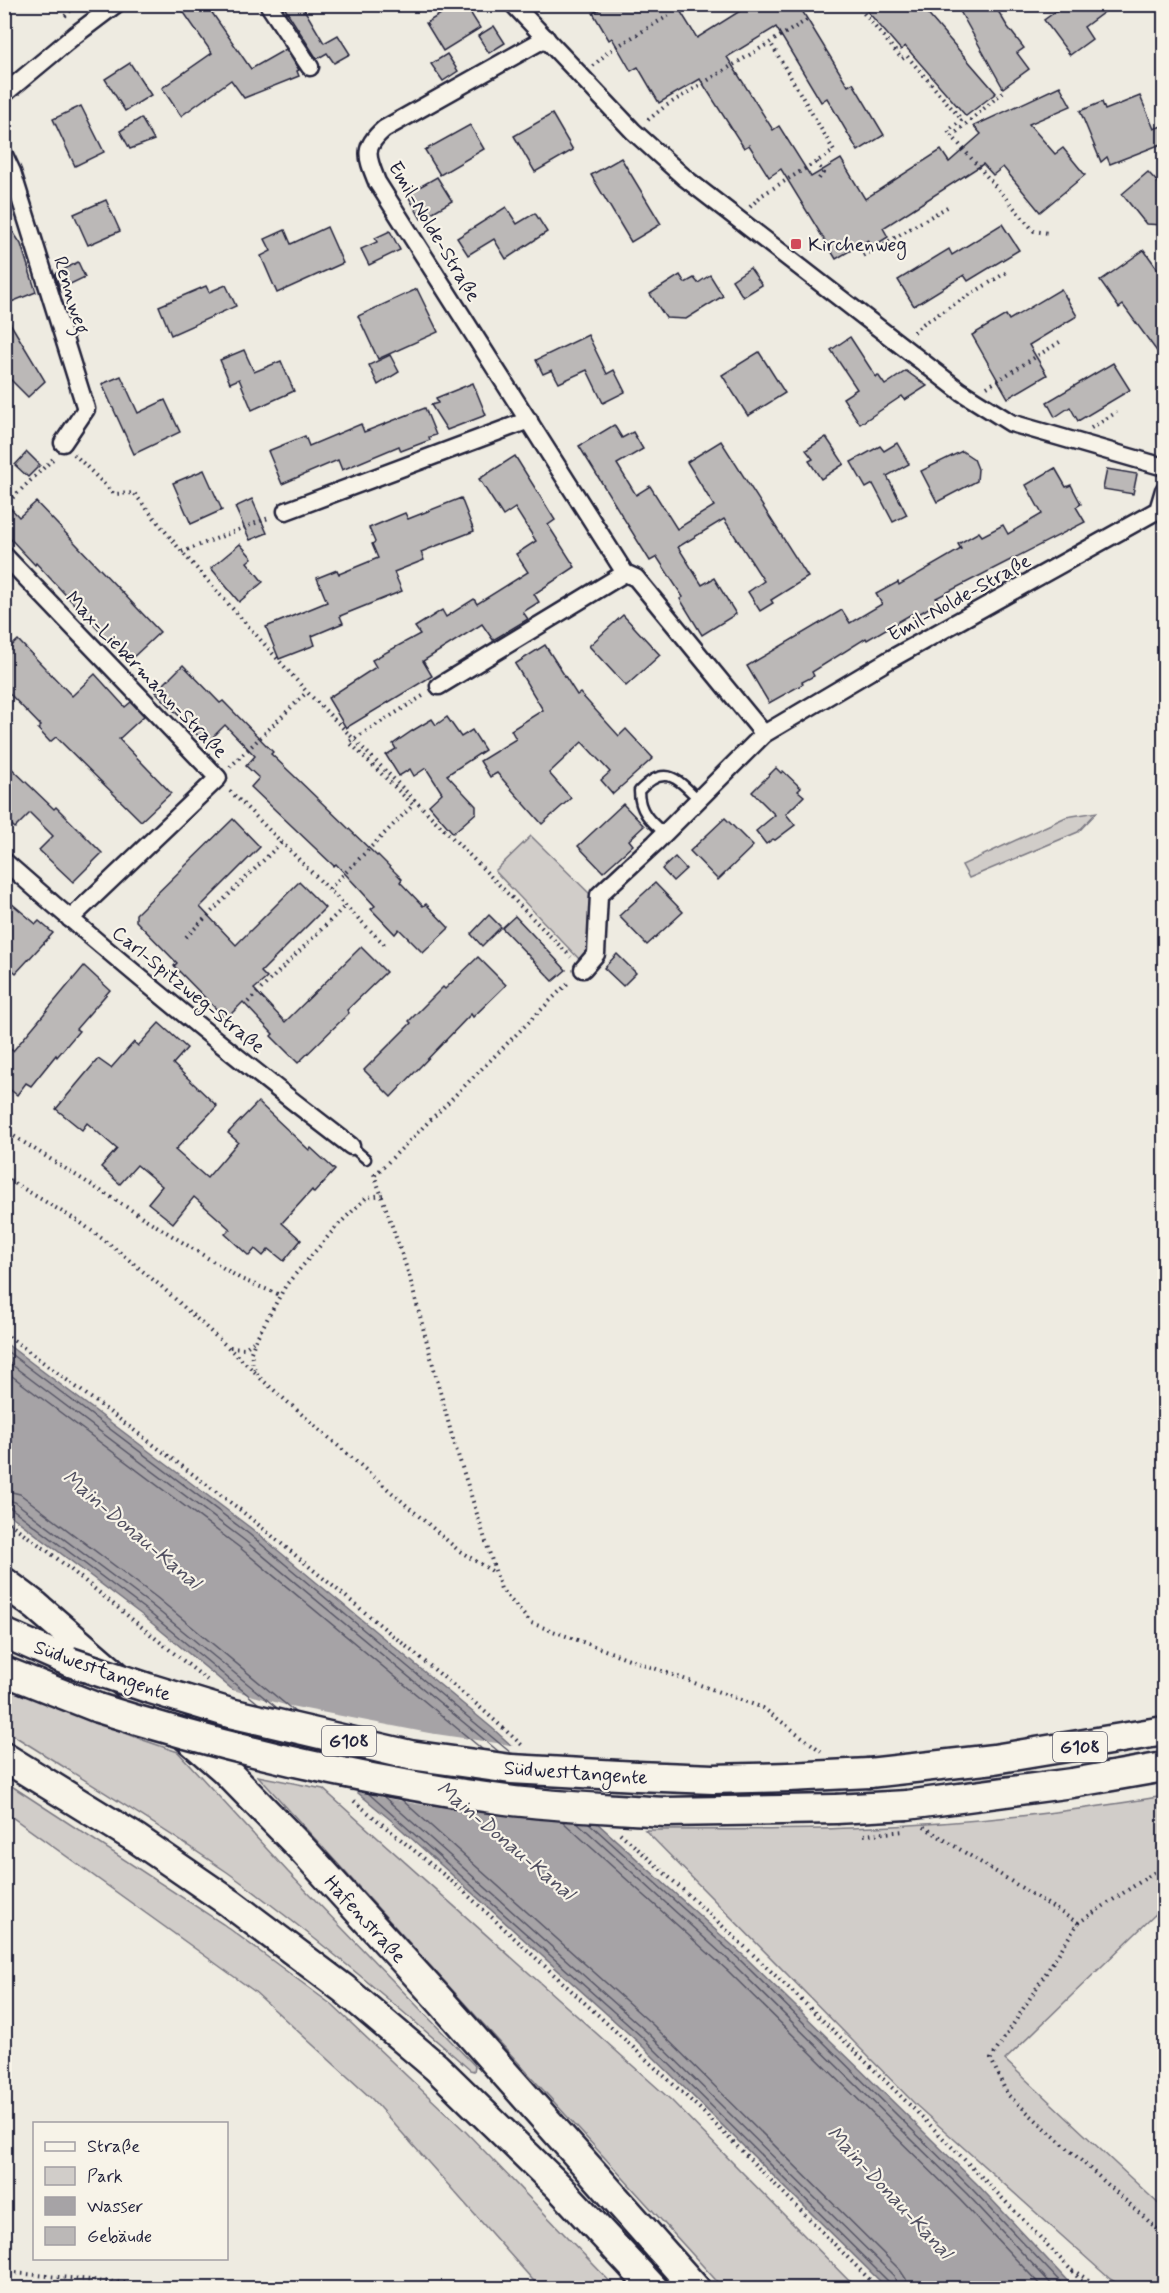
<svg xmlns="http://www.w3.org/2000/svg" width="1169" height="2293" font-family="Mynerve,sans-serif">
	<rect width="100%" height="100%" fill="#eeebe1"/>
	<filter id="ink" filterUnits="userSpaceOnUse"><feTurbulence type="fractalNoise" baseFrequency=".0167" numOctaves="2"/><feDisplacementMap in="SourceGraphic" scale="12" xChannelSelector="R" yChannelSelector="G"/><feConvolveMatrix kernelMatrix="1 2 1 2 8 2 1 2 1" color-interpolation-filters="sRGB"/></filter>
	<g filter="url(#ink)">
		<g fill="#d1cdc9" stroke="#7a7882" stroke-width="1.5">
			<polygon points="1097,812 1078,832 969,878 962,865 1066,817"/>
			<polygon points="531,836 594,898 590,946 579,959 495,871"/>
			<path d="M 4,1685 L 143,1740 L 178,1752 L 288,1872 L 475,2066 L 474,2071 L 470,2070 C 392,2001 312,1933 227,1872 C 155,1822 79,1777 5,1730 Z"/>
			<polygon points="258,1776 323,1789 671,2100 856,2288 723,2288"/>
			<polygon points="4,1781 223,1924 332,2005 466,2132 616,2288 540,2288 372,2099 254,1991 5,1812"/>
			<path d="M 1164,1796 L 1164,1906 L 1005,2060 L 1164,2209 L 1164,2288 L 1125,2288 L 1110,2279 L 917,2106 L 645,1830 C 714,1829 783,1831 851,1828 C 956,1824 1061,1814 1164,1796 Z"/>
		</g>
		<polygon fill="#a6a3a6" stroke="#716f7b" stroke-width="1.5" points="4,1342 252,1529 492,1728 743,1955 977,2184 1074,2288 887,2288 638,2042 392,1821 142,1615 5,1511"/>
		<polygon fill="#eeebe1" points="226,1688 285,1705 429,1733 517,1746 604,1824 416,1804 351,1791"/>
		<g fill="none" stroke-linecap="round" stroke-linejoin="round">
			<g stroke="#575666" stroke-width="1.5">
				<polyline points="4,1349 249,1534 511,1753"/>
				<polyline points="4,1359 244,1540 498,1751"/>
				<polyline points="4,1370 239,1547 482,1749"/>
				<polyline points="4,1490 20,1494 156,1597 295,1712"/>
				<polyline points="4,1499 15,1502 150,1604 276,1707"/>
				<polyline points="4,1507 11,1508 146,1610 259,1704"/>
				<polyline points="368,1793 642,2037 889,2282 891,2288"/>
				<polyline points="383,1796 647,2032 894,2276 898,2288"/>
				<polyline points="402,1800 653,2025 900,2270 906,2279 907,2288"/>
				<polyline points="562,1821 728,1971 960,2200 1043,2288"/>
				<polyline points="577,1822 734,1965 967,2194 1055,2288"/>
				<polyline points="589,1823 739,1959 972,2189 1066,2288"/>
			</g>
		</g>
		<g fill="#bbb8b7" stroke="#22223b" stroke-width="1.5">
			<polygon points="178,4 206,4 251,69 286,49 299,70 297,71 299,76 244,98 231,80 181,116 162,88 212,53"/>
			<polygon points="282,4 301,4 324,43 338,35 350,54 334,63 327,53 317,59"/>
			<polygon points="457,4 465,4 480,28 443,51 426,23"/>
			<polygon points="608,4 676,4 697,38 751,4 798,4 848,86 853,83 884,135 858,151 827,98 821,102 776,27 727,57 773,130 779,126 811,177 841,159 865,199 941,150 949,162 981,134 974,126 1060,86 1071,106 1029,124 1055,154 1063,148 1085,175 1040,212 1003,167 993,175 983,164 883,228 888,237 872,247 868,240 836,259 781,169 769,177 749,145 744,148 700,79 659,103 638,67 631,71 612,38 609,40 593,13"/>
			<polygon points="861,4 919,4 996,93 966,116 905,46 901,50"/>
			<polygon points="956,4 994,4 1007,26 1024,48 1017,53 1029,69 1003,88"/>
			<polygon points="1066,4 1115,4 1084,27 1092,39 1070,55 1044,20"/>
			<polygon points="494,26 505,43 489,53 478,36"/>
			<polygon points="447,54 458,71 443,81 431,64"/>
			<polygon points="130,63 151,95 125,111 105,79"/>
			<polygon points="1140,96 1154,129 1164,125 1164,143 1110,164 1107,157 1101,162 1080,111 1102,102 1105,110"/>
			<polygon points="81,106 104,152 75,166 53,119"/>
			<polygon points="552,114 573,150 535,172 514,136"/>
			<polygon points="141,118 154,140 130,149 120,131"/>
			<polygon points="470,125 484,149 440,175 425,150"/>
			<polygon points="621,158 661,224 631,242 591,175"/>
			<polygon points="1148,172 1164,189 1164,225 1146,224 1122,194"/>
			<polygon points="437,177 452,201 421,219 407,194"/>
			<polygon points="106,200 120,231 88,245 74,214"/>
			<polygon points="506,207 517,224 535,213 547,232 506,259 494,239 468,255 457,238"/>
			<polygon points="4,218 21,244 36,292 4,305"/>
			<polygon points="1002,224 1019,250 968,281 964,275 914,306 898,280 949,249 952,255"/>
			<polygon points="327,227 343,263 277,293 261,256 271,251 265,239 285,230 291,244"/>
			<polygon points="390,231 400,250 369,265 361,249 377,242 375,238"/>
			<polygon points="1144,250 1164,278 1164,361 1123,305 1119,308 1100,281"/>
			<polygon points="78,262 85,277 60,289 55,274"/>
			<polygon points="750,268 762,285 743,297 732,280"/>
			<polygon points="680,275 685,283 694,278 698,283 710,275 723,296 686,319 666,318 650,294"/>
			<polygon points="226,285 236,306 171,335 159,306 206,286 209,292"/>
			<polygon points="417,289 438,332 378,359 358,316"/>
			<polygon points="1061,289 1077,316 1029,345 1047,375 1008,398 972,335 1006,315 1009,320"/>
			<polygon points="4,313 45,381 28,397 4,373"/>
			<polygon points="588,335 607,374 614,370 625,392 603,403 587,370 559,383 552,370 543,374 536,360"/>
			<polygon points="850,337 876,377 878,375 885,385 906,371 927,386 905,400 902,396 860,424 843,398 857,389 831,350"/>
			<polygon points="244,350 254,372 281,361 294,391 252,410 239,379 230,383 220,360"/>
			<polygon points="759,352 785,393 748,416 722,375"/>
			<polygon points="390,355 399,372 378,385 369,365"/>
			<polygon points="1113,363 1130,390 1078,421 1070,407 1055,417 1047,402"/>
			<polygon points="121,376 138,413 165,400 180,432 134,454 102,384"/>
			<polygon points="473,383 486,415 447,430 431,405 438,403 436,398"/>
			<polygon points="425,408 436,435 429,437 430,440 401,451 399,446 342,470 338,460 282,484 268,451 305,436 309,446 361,424 364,432"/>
			<polygon points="614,425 622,438 633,432 643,449 617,464 636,495 650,486 677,529 714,506 687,462 721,441 808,577 771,600 773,603 760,611 748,592 764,581 724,519 678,547 702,585 714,578 736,614 702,635 680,599 683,597 657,557 650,561 579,446"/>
			<polygon points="826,437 844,464 821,479 809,461 813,459 806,450"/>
			<polygon points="897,443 909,464 887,476 907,515 893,522 873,484 866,488 851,462 880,446 884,451"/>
			<polygon points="962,451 974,459 978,469 977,481 937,502 921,471"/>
			<polygon points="27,452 40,465 28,477 15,465"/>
			<polygon points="515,456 555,520 548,525 575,567 534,594 539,602 523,612 528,619 493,640 482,624 423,661 432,676 346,728 328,698 376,667 372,660 420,634 415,627 442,610 446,617 474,599 477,604 528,572 516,554 536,541 515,508 503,516 479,479"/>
			<polygon points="1055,468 1066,487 1071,485 1081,504 1076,507 1085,522 936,598 939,602 917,615 915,612 867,640 866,638 812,672 814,676 802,682 803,684 769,703 747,666 842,610 850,623 882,604 876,594 898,582 899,585 961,549 958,544 979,532 982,536 1003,525 1008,534 1042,514 1026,485"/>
			<polygon points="1107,469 1137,474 1133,494 1103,489"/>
			<polygon points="204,470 222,510 191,524 173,483"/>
			<polygon points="461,498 474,531 421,552 424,560 394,572 402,591 340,616 343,623 312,636 315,645 279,659 266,627 327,602 317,578 337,570 339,574 378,558 372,544 375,542 369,528 405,513 408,519"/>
			<polygon points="252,499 267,533 250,540 235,507"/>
			<polygon points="4,501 19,517 36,502 160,632 128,662 36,563 35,565 4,532"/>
			<polygon points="240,544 252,558 247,562 263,582 239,602 211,568"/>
			<polygon points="623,615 660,655 626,686 589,646"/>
			<polygon points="18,640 72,696 95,674 125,707 131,702 144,716 119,739 171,793 141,821 56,737 50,742 38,729 41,726 4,688 4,653"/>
			<polygon points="545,645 577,695 580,693 619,736 626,729 653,758 613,794 601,780 610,772 582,742 549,773 571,798 542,824 497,773 490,777 480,761 516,739 511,730 543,710 515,664"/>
			<polygon points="183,665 220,703 223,701 273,752 271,754 291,773 377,856 378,855 402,879 400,882 423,906 426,904 449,928 423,953 399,929 395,934 371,909 375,906 336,864 334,866 251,787 259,778 246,766 255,756 225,725 206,744 156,692"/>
			<polygon points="447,717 461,737 472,730 485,750 447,775 476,806 476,813 453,833 429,805 442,793 426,768 414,776 410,769 399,776 386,755 396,749 393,744 412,731 432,719 436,725"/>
			<polygon points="4,761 54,809 56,807 102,853 73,882 39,850 53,836 30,813 15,828 4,818"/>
			<polygon points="776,768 781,773 783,771 801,788 798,791 804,796 786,814 795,825 775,840 773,839 766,844 756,831 775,815 752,792"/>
			<polygon points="623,804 644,826 629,840 633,845 603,872 578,846"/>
			<polygon points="725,818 753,846 718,880 690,851"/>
			<polygon points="233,819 260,847 200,907 236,945 299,882 325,908 261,972 267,978 254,989 285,1022 361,947 386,972 347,1010 349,1013 298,1063 271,1036 273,1034 243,1002 226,1019 174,966 177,963 136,921 136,914"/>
			<polygon points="675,857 686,869 673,881 662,869"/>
			<polygon points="655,883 683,912 647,945 619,916"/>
			<polygon points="4,897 36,924 39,921 53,933 16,973 4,962"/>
			<polygon points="489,915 501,927 482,946 471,934"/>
			<polygon points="515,916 566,970 553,981 502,928"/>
			<polygon points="617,954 636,973 623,986 604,968"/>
			<polygon points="478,957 506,985 473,1017 471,1014 391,1097 364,1070 411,1023 409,1021 443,987 445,989"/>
			<polygon points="84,966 110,990 76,1029 79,1031 57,1057 56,1055 31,1086 26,1083 17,1095 4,1085 4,1044 13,1051"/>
			<polygon points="159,1023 187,1048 173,1064 217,1106 175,1150 207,1178 238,1142 228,1133 258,1102 309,1150 311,1148 335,1170 314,1193 312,1190 282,1223 301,1240 284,1261 269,1249 263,1256 255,1249 249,1256 225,1234 230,1229 194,1197 173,1223 148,1203 162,1186 137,1165 120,1184 101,1167 117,1149 87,1123 82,1130 56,1109 98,1059 111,1068 134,1042 138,1046"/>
		</g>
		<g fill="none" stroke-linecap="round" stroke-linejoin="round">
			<g stroke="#22223b" stroke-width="13">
				<g id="service">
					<path d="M 664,833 C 650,821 639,811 639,791 C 664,764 676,777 698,799"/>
					<polyline points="351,1146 366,1159"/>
				</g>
			</g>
			<g stroke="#22223b" stroke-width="21">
				<g id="minor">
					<polyline points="268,4 310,67"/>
					<polyline points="513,4 633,131 685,178 960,391 1011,423 1164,467"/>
					<path d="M 546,38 L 384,129 C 362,148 367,157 377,182 L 625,573 L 636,578 L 764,734"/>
					<polyline points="4,94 75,35 116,4"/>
					<polyline points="4,155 12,172 86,409 63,443"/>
					<polyline points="286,511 529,420"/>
					<polyline points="4,555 218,778 70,919"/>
					<polyline points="439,686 625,573"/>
					<path d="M 4,861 C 116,960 232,1055 351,1146"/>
					<polyline points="583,969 596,954 599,895 655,843 764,734 889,660 1158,510 1164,490"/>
				</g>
			</g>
			<g stroke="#22223b" stroke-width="33">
				<g id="trunk">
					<path id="s1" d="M 4,1582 L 36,1606 L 224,1769 L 302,1849 L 437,1997 L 695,2288"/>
					<polyline points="4,1633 70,1662"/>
					<polyline points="4,1671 98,1708"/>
					<polyline points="4,1757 137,1839 230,1903 344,1989 436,2067 558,2186 653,2288"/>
					<polyline points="869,1773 994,1759 1164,1731"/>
					<polyline points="637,1776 713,1779 789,1777"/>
					<polyline points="907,1805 1072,1783 1164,1767"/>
					<polyline points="665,1812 836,1809"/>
				</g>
			</g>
			<g stroke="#22223b" stroke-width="4" stroke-dasharray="1.5 4.5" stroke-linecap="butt">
				<polyline points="856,4 902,59 907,56 962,120 948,131 952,136"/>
				<polyline points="65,16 77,4"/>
				<polyline points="593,66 608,52 671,14"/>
				<polyline points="1003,92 952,136 1034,231 1048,233"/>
				<polyline points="648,120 664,107 807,20"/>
				<polyline points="817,162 823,173 818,180"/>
				<polyline points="750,207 762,195 834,151 770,42"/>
				<polyline points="863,256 949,206"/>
				<polyline points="914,332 924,323 1007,272"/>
				<polyline points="987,387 1063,340"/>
				<polyline points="1091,428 1117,412"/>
				<polyline points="74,454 114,494 134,493 182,552 307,692 571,957"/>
				<polyline points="4,506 54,458"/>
				<polyline points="182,552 271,517"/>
				<polyline points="230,767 307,692"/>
				<polyline points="230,791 387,947"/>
				<polyline points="329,889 413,805 349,742 426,694"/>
				<polyline points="186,937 282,842"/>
				<polyline points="248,1002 345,906"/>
				<polyline points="4,1130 241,1279 280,1295"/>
				<polyline points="374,1174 409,1275 452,1436 501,1589 531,1623 763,1708 821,1751"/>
				<polyline points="375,1175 570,981"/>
				<polyline points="4,1177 81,1223 112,1246 162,1287 256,1373"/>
				<polyline points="383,1195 367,1197 337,1226 286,1285 256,1339 251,1352 253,1366 260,1378 458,1550 495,1573"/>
				<polyline points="4,1333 238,1508 475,1703 523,1746"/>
				<polyline points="230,1347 245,1348 253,1342"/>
				<polyline points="4,1519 49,1552 207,1680"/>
				<polyline points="354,1801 461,1889 699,2108 878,2288"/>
				<polyline points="924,1827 1078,1923 991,2059 1007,2094 1164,2235"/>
				<path d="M 620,1833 C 782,1978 939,2129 1088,2288"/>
				<polyline points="864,1835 905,1831"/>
				<polyline points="1078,1923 1164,1866"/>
				<polyline points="1072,2270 1102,2288"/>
				<polyline points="4,2272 179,2288"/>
			</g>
			<use href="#service" stroke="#f7f3e8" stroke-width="8"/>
			<use href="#minor" stroke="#f7f3e8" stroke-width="16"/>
			<use href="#trunk" stroke="#f7f3e8" stroke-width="28"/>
			<g stroke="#22223b" stroke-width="33" stroke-linecap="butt">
				<g id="trunk-bridge">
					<polyline points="70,1662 148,1688 230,1713 410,1755 511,1769 637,1776"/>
					<path d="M 98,1708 C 231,1750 368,1782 506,1800 C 558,1807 612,1808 665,1812"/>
					<polyline points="789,1777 869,1773"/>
					<polyline points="836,1809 907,1805"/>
				</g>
			</g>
			<use href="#trunk-bridge" stroke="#f7f3e8" stroke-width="28"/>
		</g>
	</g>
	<rect fill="#d1495b" stroke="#f7f3e8" stroke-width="2" x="790" y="238" width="12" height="12" rx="3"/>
	<g text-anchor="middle" stroke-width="4.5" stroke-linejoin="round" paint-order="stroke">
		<g fill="#f7f3e8" stroke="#62616f" stroke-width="1.5">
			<rect x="322" y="1726" width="54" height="30" rx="4.5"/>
			<rect x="1053" y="1732" width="54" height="30" rx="4.5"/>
		</g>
		<g font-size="18" font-weight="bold" fill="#22223b">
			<text x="349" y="1747">G108</text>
			<text x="1080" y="1753">G108</text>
		</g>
		<g font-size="20" fill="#22223b" stroke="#f7f3e8">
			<text transform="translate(435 231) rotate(59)" y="7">Emil-Nolde-Straße</text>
			<text transform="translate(72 295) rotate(73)" y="7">Rennweg</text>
			<text transform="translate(959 597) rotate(-29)" y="7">Emil-Nolde-Straße</text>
			<text transform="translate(147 674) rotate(46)" y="7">Max-Liebermann-Straße</text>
			<text transform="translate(189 989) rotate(39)" y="7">Carl-Spitzweg-Straße</text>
			<text transform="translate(103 1670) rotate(20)" y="7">Südwesttangente</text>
			<text transform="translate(576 1772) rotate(4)" y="7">Südwesttangente</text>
			<text dy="7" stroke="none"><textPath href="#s1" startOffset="495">Hafenstraße</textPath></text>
		</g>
		<g font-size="20" fill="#22223b" stroke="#f7f3e8" text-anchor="start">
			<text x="808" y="251">Kirchenweg</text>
		</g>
		<g font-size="21" font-style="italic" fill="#504f60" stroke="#f7f3e8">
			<text transform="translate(132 1529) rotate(40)" y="7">Main-Donau-Kanal</text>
			<text transform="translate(506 1840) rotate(40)" y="7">Main-Donau-Kanal</text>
			<text transform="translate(890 2192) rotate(47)" y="7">Main-Donau-Kanal</text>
		</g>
	</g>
	<rect width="1169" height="2293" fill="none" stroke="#f7f3e8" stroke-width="24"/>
	<rect x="12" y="12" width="1145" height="2269" fill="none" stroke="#22223b" stroke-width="2" filter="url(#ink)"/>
	<rect x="33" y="2122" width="195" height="138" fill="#f7f3e8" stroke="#a29fa3" stroke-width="1.5"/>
	<rect x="45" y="2142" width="30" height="9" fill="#f7f3e8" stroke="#a29fa3" stroke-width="1.5"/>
	<text x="87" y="2152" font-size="18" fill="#22223b">Straße</text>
	<rect x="45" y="2167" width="30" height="18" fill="#d1cdc9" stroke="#a29fa3" stroke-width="1.5"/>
	<text x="87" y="2182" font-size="18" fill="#22223b">Park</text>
	<rect x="45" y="2197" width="30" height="18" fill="#a6a3a6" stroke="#a29fa3" stroke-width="1.5"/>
	<text x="87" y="2212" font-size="18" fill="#22223b">Wasser</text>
	<rect x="45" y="2227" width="30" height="18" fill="#bbb8b7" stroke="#a29fa3" stroke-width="1.5"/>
	<text x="87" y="2242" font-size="18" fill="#22223b">Gebäude</text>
</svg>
